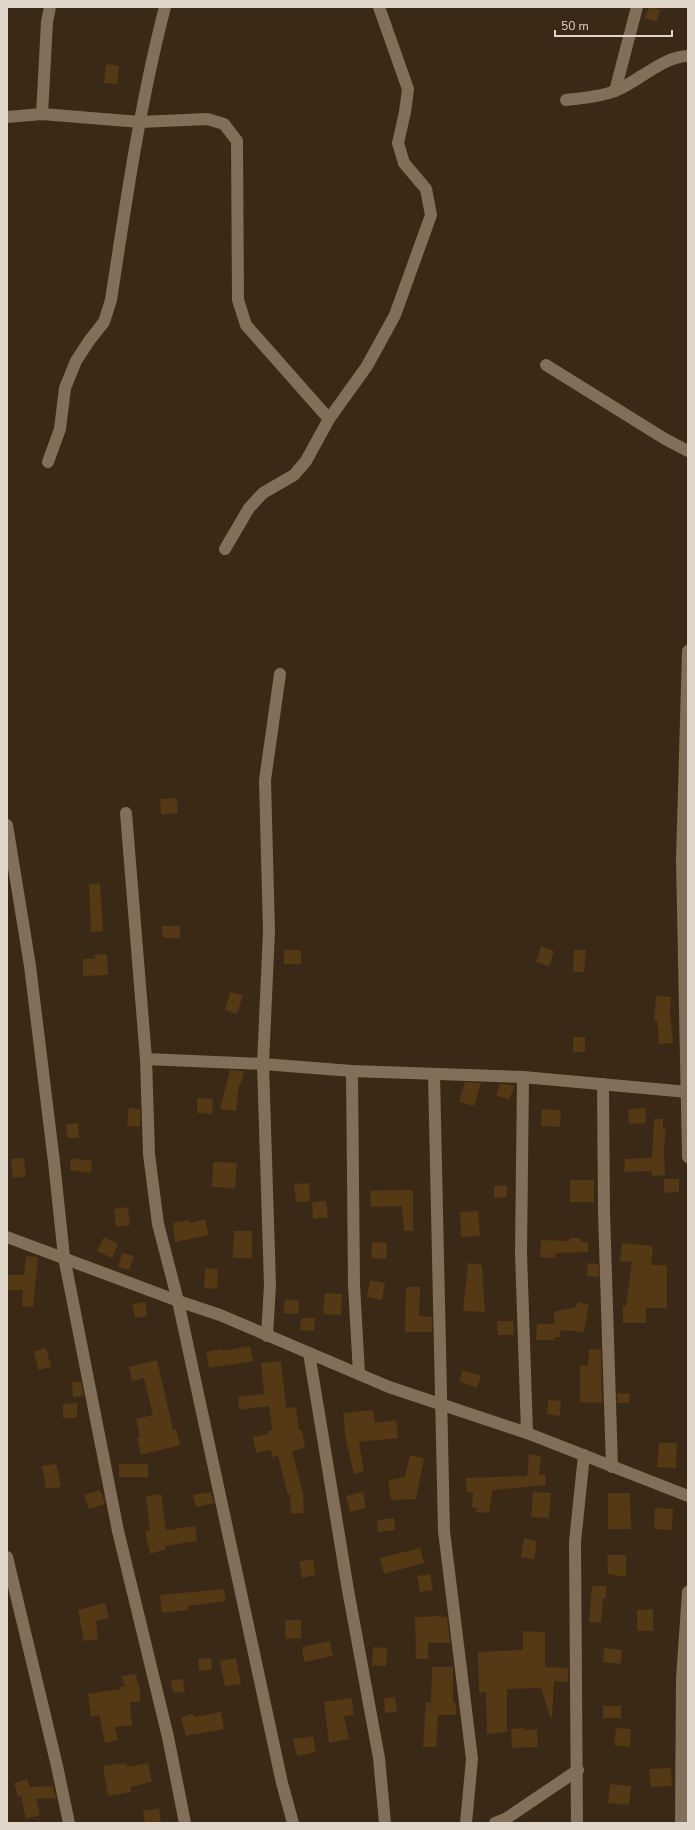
<svg xmlns="http://www.w3.org/2000/svg" width="695" height="1830" font-family="'Nunito Sans',sans-serif">
	<rect width="100%" height="100%" fill="#3a2916"/>
	<g fill="#553814">
		<polygon points="649,7 661,10 656,22 645,18"/>
		<polygon points="106,64 119,66 117,84 104,83"/>
		<polygon points="177,798 178,813 161,815 160,799"/>
		<polygon points="100,883 103,931 91,932 89,884"/>
		<polygon points="162,926 180,926 180,938 163,938"/>
		<polygon points="541,946 554,951 549,966 536,962"/>
		<rect x="284" y="950" width="17" height="14"/>
		<polygon points="574,950 586,950 584,972 573,972"/>
		<polygon points="107,954 108,975 83,976 83,959 95,959 95,955"/>
		<polygon points="230,992 243,995 237,1014 225,1010"/>
		<polygon points="656,996 671,997 670,1012 673,1043 659,1044 657,1020 654,1020"/>
		<rect x="573" y="1037" width="12" height="15"/>
		<polygon points="230,1070 244,1071 241,1084 239,1084 236,1111 220,1109"/>
		<polygon points="465,1082 481,1083 474,1106 459,1102"/>
		<polygon points="500,1084 515,1086 509,1100 496,1095"/>
		<polygon points="197,1098 213,1099 212,1114 197,1113"/>
		<polygon points="129,1108 140,1109 140,1127 127,1126"/>
		<polygon points="645,1108 646,1123 629,1124 628,1109"/>
		<polygon points="542,1109 561,1110 560,1127 541,1126"/>
		<polygon points="654,1119 663,1119 663,1129 666,1129 664,1147 665,1175 652,1176 652,1171 624,1172 625,1159 652,1158"/>
		<polygon points="78,1123 79,1138 67,1138 66,1124"/>
		<polygon points="24,1158 26,1177 13,1178 11,1159"/>
		<polygon points="71,1158 92,1161 91,1173 70,1170"/>
		<polygon points="213,1162 237,1163 235,1188 212,1187"/>
		<polygon points="664,1179 679,1179 679,1192 664,1193"/>
		<rect x="570" y="1180" width="24" height="22"/>
		<polygon points="309,1183 310,1201 296,1202 294,1184"/>
		<polygon points="507,1185 507,1197 494,1198 494,1186"/>
		<polygon points="396,1190 413,1190 413,1231 404,1231 402,1206 371,1207 370,1191"/>
		<polygon points="326,1201 328,1217 313,1219 312,1202"/>
		<polygon points="128,1207 130,1225 116,1227 114,1209"/>
		<polygon points="478,1211 480,1236 461,1237 460,1212"/>
		<polygon points="205,1219 209,1235 175,1242 173,1223 189,1220 190,1223"/>
		<polygon points="234,1231 252,1231 252,1258 233,1258"/>
		<polygon points="104,1237 118,1244 112,1258 97,1251"/>
		<polygon points="569,1238 581,1238 581,1242 588,1242 588,1252 556,1253 555,1258 540,1257 541,1240 570,1241"/>
		<polygon points="372,1242 387,1243 386,1259 371,1258"/>
		<polygon points="622,1243 653,1246 651,1265 667,1265 667,1308 646,1308 646,1323 623,1323 623,1306 626,1306 632,1262 620,1261"/>
		<polygon points="122,1253 134,1256 129,1270 118,1267"/>
		<polygon points="26,1256 38,1257 33,1307 22,1306 23,1290 7,1290 7,1275 24,1275"/>
		<polygon points="468,1263 482,1265 485,1312 463,1311"/>
		<polygon points="588,1263 598,1264 599,1277 587,1276"/>
		<polygon points="205,1268 218,1269 217,1289 204,1288"/>
		<polygon points="370,1280 385,1283 382,1300 367,1297"/>
		<polygon points="406,1287 420,1287 419,1316 432,1317 432,1332 405,1332"/>
		<polygon points="325,1293 342,1294 341,1315 323,1314"/>
		<polygon points="285,1299 299,1301 298,1314 283,1313"/>
		<polygon points="145,1302 147,1316 135,1318 132,1304"/>
		<polygon points="578,1302 589,1304 584,1332 560,1330 560,1337 554,1337 554,1340 536,1340 537,1324 555,1324 553,1312 576,1307"/>
		<polygon points="301,1318 315,1318 314,1331 300,1330"/>
		<polygon points="497,1321 513,1321 514,1335 498,1335"/>
		<polygon points="250,1346 253,1361 209,1368 206,1352 221,1349 222,1351"/>
		<polygon points="46,1348 51,1367 38,1370 34,1351"/>
		<polygon points="589,1349 601,1350 602,1403 580,1402 580,1365 588,1366"/>
		<polygon points="157,1360 173,1430 176,1429 180,1445 141,1455 137,1438 140,1437 136,1419 153,1415 144,1378 132,1381 129,1367"/>
		<polygon points="281,1361 286,1408 296,1407 299,1430 302,1430 305,1448 292,1451 303,1493 304,1513 291,1514 290,1494 288,1495 278,1456 272,1457 271,1450 256,1453 253,1437 268,1434 268,1431 272,1430 269,1406 239,1410 238,1397 264,1394 261,1363"/>
		<polygon points="463,1370 481,1376 477,1388 459,1381"/>
		<polygon points="72,1382 81,1382 84,1396 73,1397"/>
		<polygon points="617,1393 630,1394 629,1403 617,1403"/>
		<polygon points="548,1400 561,1401 560,1416 547,1414"/>
		<polygon points="77,1403 77,1418 63,1418 63,1404"/>
		<polygon points="373,1410 375,1423 396,1420 398,1438 359,1442 364,1472 354,1474 346,1440 343,1413"/>
		<polygon points="659,1443 677,1443 676,1468 657,1467"/>
		<polygon points="529,1454 541,1456 539,1475 545,1474 546,1485 494,1490 492,1491 489,1513 476,1512 477,1508 472,1507 473,1492 467,1492 466,1478 527,1476"/>
		<polygon points="410,1455 424,1458 416,1499 391,1500 388,1480 405,1477"/>
		<polygon points="56,1464 61,1487 46,1489 42,1466"/>
		<rect x="119" y="1464" width="29" height="13"/>
		<polygon points="100,1490 105,1504 89,1509 84,1495"/>
		<polygon points="211,1492 214,1503 196,1507 193,1495"/>
		<polygon points="363,1492 366,1508 350,1512 346,1496"/>
		<polygon points="533,1492 551,1493 549,1518 531,1517"/>
		<polygon points="608,1493 630,1493 631,1529 608,1529"/>
		<polygon points="161,1494 166,1530 195,1526 197,1541 165,1546 166,1549 150,1554 145,1531 150,1530 146,1496"/>
		<polygon points="655,1508 673,1509 672,1530 654,1529"/>
		<polygon points="394,1518 395,1530 378,1532 377,1520"/>
		<polygon points="524,1538 537,1541 534,1559 521,1557"/>
		<polygon points="420,1548 424,1563 384,1574 380,1558"/>
		<polygon points="607,1555 626,1555 626,1577 608,1574"/>
		<polygon points="313,1559 315,1575 302,1578 299,1562"/>
		<polygon points="430,1574 433,1590 420,1592 417,1576"/>
		<polygon points="592,1586 606,1586 606,1598 603,1598 601,1623 589,1622"/>
		<polygon points="224,1589 226,1601 188,1606 188,1610 162,1613 160,1595"/>
		<polygon points="105,1603 109,1618 96,1621 98,1639 84,1641 78,1610"/>
		<polygon points="653,1609 653,1631 637,1631 637,1610"/>
		<polygon points="436,1616 447,1617 450,1643 428,1643 428,1659 416,1659 415,1617"/>
		<polygon points="285,1620 301,1620 301,1638 286,1639"/>
		<polygon points="523,1631 545,1632 545,1667 568,1668 568,1682 554,1681 552,1717 550,1717 541,1688 507,1689 507,1732 487,1734 486,1692 479,1693 478,1652 523,1650"/>
		<polygon points="330,1641 333,1656 304,1662 302,1647"/>
		<polygon points="373,1647 387,1648 386,1666 372,1665"/>
		<polygon points="604,1648 622,1650 621,1664 603,1662"/>
		<polygon points="211,1658 212,1670 199,1671 198,1659"/>
		<polygon points="236,1658 241,1684 225,1686 220,1661"/>
		<polygon points="432,1667 453,1667 453,1703 456,1703 456,1715 438,1715 436,1747 423,1747 426,1702 431,1703"/>
		<polygon points="136,1674 138,1686 140,1686 140,1702 130,1702 132,1725 115,1727 118,1740 105,1743 99,1715 91,1717 88,1694 120,1689 120,1687 125,1686 121,1676"/>
		<polygon points="183,1679 185,1692 173,1693 171,1680"/>
		<polygon points="395,1697 397,1712 385,1713 384,1698"/>
		<polygon points="352,1698 354,1715 344,1716 349,1739 329,1743 324,1702"/>
		<rect x="603" y="1706" width="18" height="12"/>
		<polygon points="221,1712 224,1729 186,1736 181,1718 193,1713 194,1717"/>
		<polygon points="525,1728 525,1730 537,1729 538,1747 512,1748 511,1729"/>
		<polygon points="616,1728 631,1729 630,1747 614,1745"/>
		<polygon points="313,1736 316,1752 297,1756 293,1739"/>
		<polygon points="126,1763 127,1767 148,1763 152,1782 130,1787 131,1792 108,1796 103,1766"/>
		<polygon points="671,1768 672,1786 651,1787 649,1769"/>
		<polygon points="27,1779 30,1787 53,1786 56,1798 36,1799 40,1815 26,1819 21,1796 18,1797 14,1783"/>
		<polygon points="610,1784 631,1786 629,1805 608,1803"/>
		<polygon points="159,1808 161,1823 145,1823 143,1811"/>
	</g>
	<g fill="none" stroke-linecap="round" stroke-linejoin="round">
		<g stroke="#826f59" stroke-width="12">
			<polyline points="615,91 637,7"/>
			<path d="M 566,100 C 582,98 600,97 615,91 C 638,82 663,56 688,56"/>
			<polyline points="42,114 47,22 50,7"/>
			<polyline points="7,117 42,114 140,122 207,119 224,124 237,141 238,300 246,325 329,419"/>
			<polyline points="546,365 665,439 688,451"/>
			<path d="M 48,462 L 60,429 L 65,388 L 76,361 L 89,341 L 104,322 L 111,300 C 126,202 140,103 165,7"/>
			<polyline points="225,549 249,508 263,493 294,475 306,461 329,419 367,366 395,315 431,215 426,189 404,163 398,143 405,112 408,89 379,7"/>
			<polyline points="688,651 682,860 688,1157"/>
			<polyline points="126,813 146,1059 149,1154 158,1224 178,1301 282,1783 293,1823"/>
			<polyline points="7,825 30,966 54,1162 64,1257 118,1531 168,1737 185,1823"/>
			<polyline points="146,1059 263,1064 352,1071 523,1077 688,1092"/>
			<polyline points="352,1071 354,1285 359,1374"/>
			<polyline points="434,1074 444,1531 472,1759 466,1823"/>
			<polyline points="523,1077 521,1253 527,1433"/>
			<polyline points="603,1084 604,1212 612,1467"/>
			<polyline points="7,1237 178,1301 220,1315 389,1387 527,1433 688,1496"/>
			<polyline points="267,1336 270,1285 263,1064 269,931 265,780 280,674"/>
			<polyline points="309,1353 348,1590 379,1758 385,1823"/>
			<polyline points="7,1557 57,1766 69,1823"/>
			<polyline points="495,1823 507,1818 578,1770"/>
			<polyline points="577,1823 575,1542 584,1455"/>
			<polyline points="681,1823 682,1679 688,1592"/>
		</g>
	</g>
	<rect width="695" height="1830" fill="none" stroke="#e0d5c9" stroke-width="16"/>
	<path d="M555 30v6h117v-6" fill="none" stroke="#e0d5c9" stroke-width="2"/>
	<text x="561" y="30" font-size="12" fill="#e0d5c9" stroke="#3a2916" stroke-width="3" paint-order="stroke">50 m</text>
</svg>
